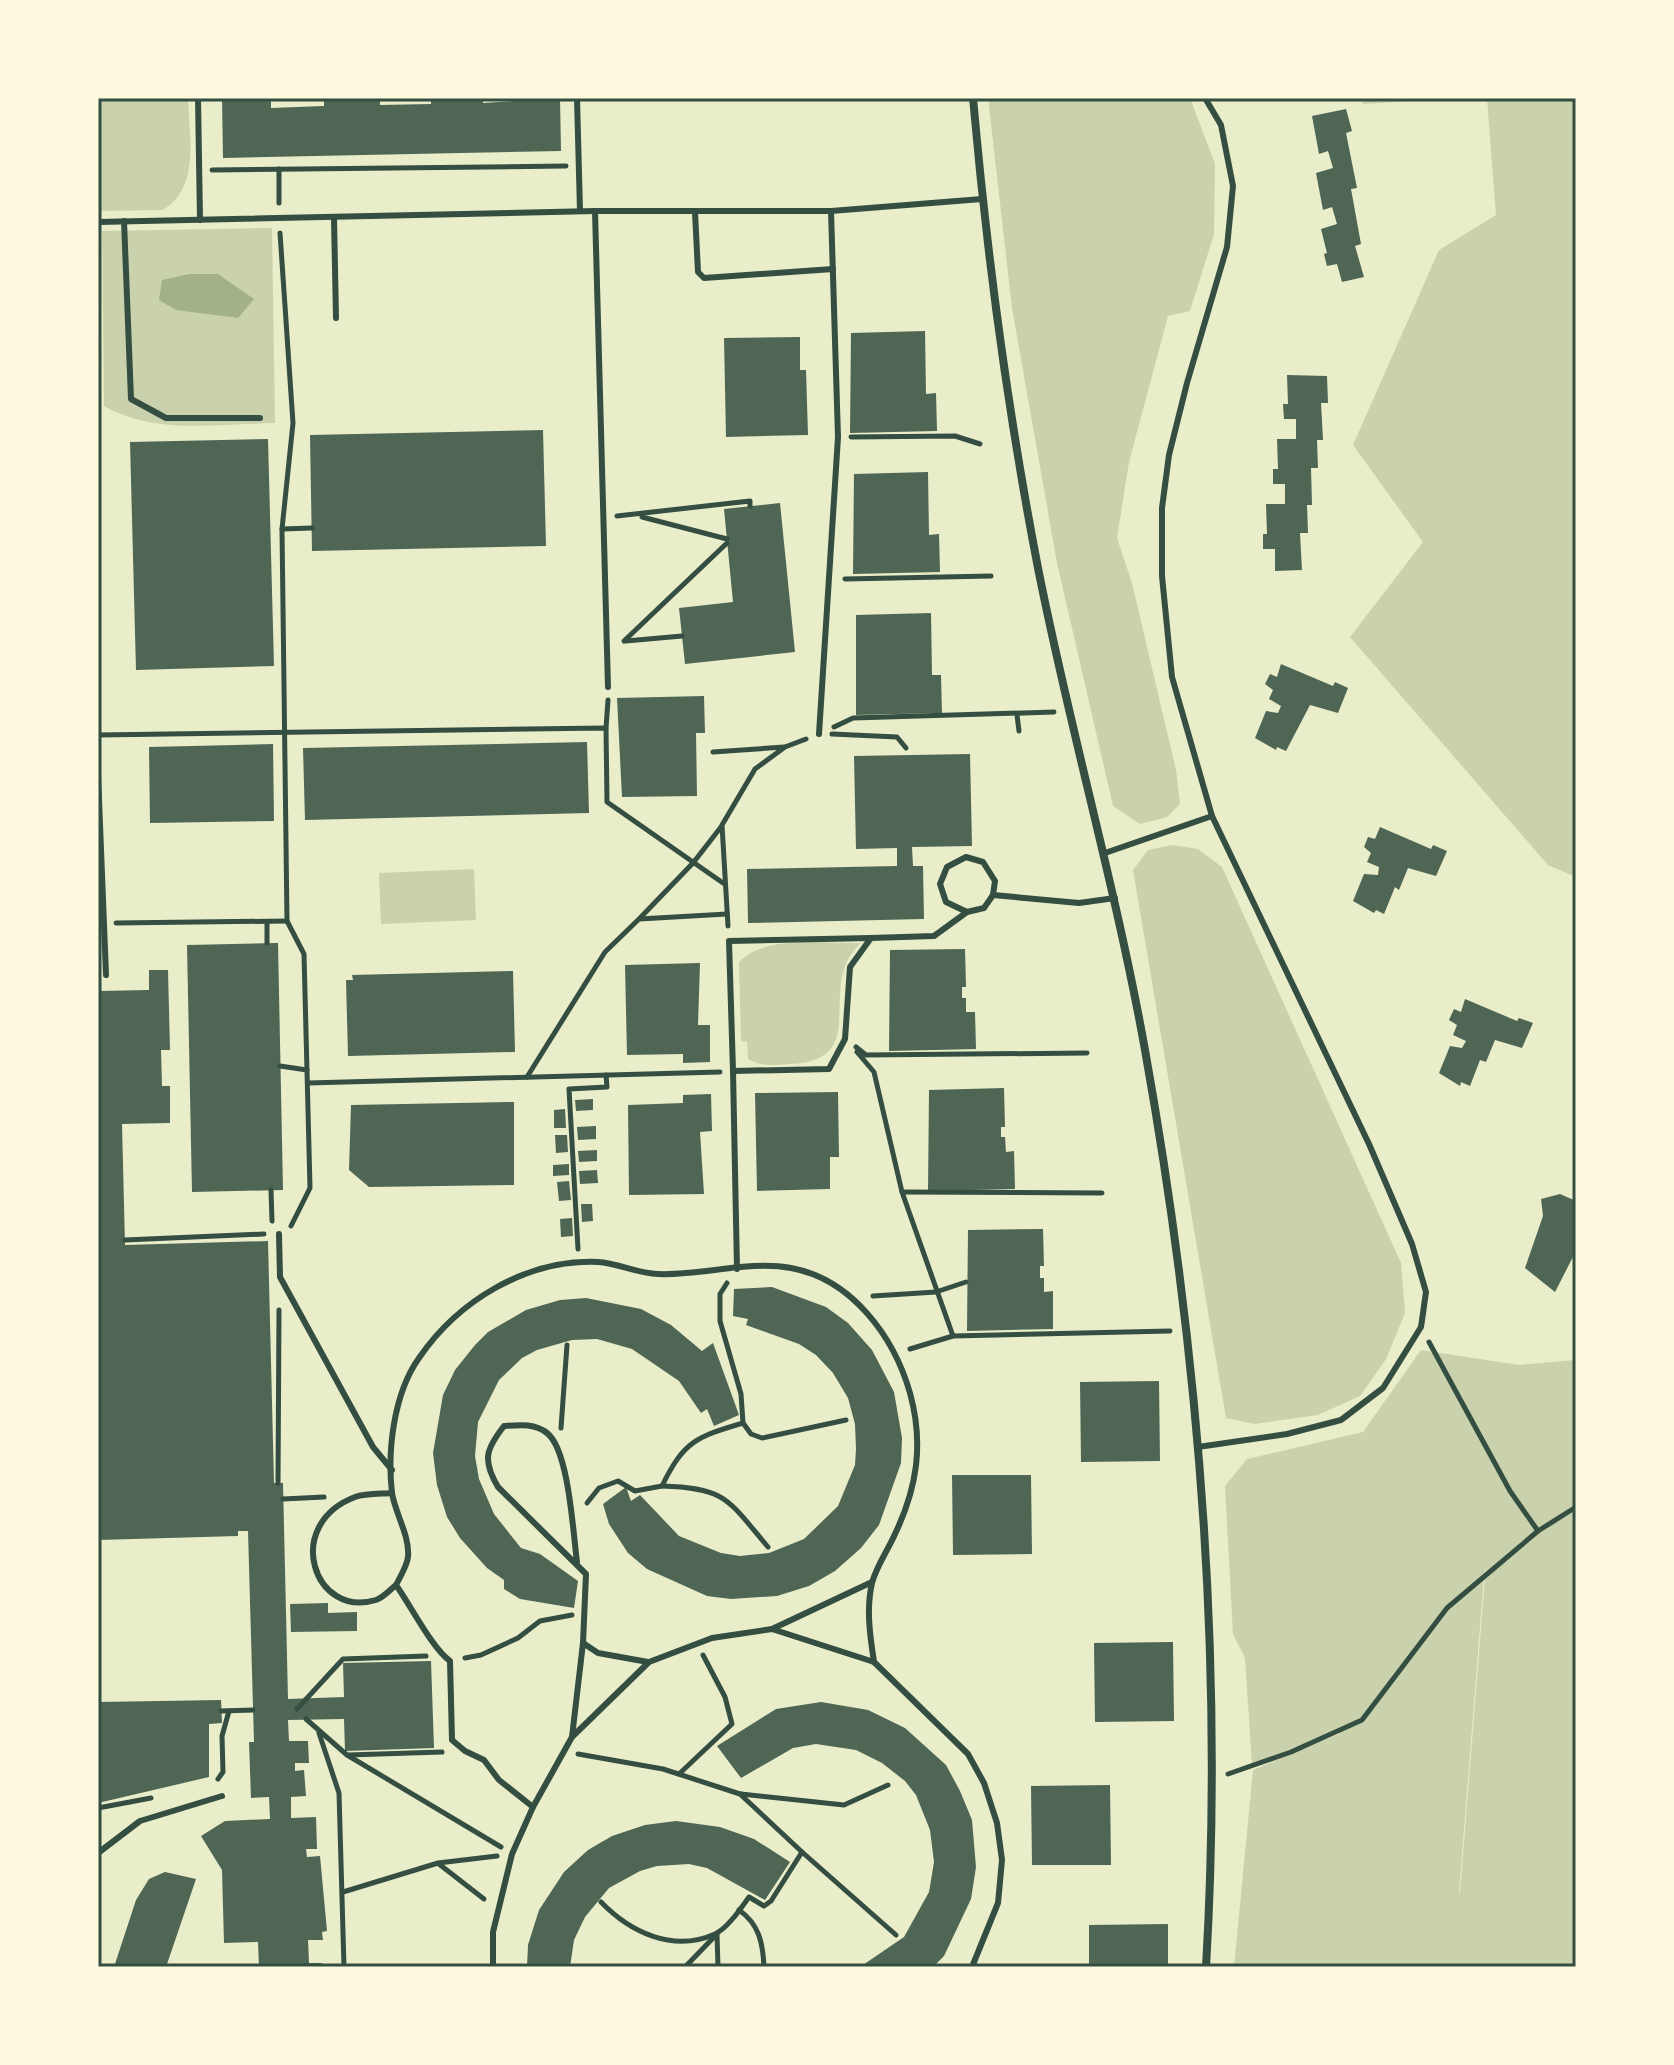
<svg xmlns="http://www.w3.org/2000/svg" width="1674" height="2065" font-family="'Fira Sans',sans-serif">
	<rect width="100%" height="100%" fill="#e9edc9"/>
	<g fill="#cad2ad" fill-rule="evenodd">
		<path d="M 98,98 L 188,98 C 189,136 201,187 163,210 L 98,211 Z"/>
		<polygon points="988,98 1190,98 1215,164 1214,234 1190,311 1168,316 1129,462 1117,538 1132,583 1176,770 1180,804 1167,817 1140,824 1113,806 1057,563 1012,308"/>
		<polygon points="1360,98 1463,98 1363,104"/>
		<polygon points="1487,98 1576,98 1576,877 1548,865 1350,637 1423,542 1353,445 1439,250 1496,215"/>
		<path d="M 272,228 L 275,423 C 217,424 156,435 104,406 L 102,231 Z"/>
		<polygon points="1173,845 1198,849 1222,867 1401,1263 1405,1313 1386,1359 1360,1396 1318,1415 1255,1424 1226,1418 1133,870 1148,850"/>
		<polygon points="474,869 476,920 381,924 379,873"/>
		<path d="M 861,943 C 813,986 875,1060 790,1064 C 774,1065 762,1067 748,1059 L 747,1042 L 741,1041 L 739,962 C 767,934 823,944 861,943 Z"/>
		<path d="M 1421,1350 L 1519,1365 L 1576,1360 L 1576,1967 L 1234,1967 L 1253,1770 L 1339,1734 L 1344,1728 L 1252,1765 L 1245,1658 L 1233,1634 L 1225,1486 L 1247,1459 L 1363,1432 ZM 1486,1566 L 1460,1892 L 1459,1893 L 1484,1576 Z"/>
	</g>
	<polygon fill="#a3b18a" points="189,274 218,274 254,299 238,318 176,310 159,300 162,280"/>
	<g fill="#4f6655">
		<polygon points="222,98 271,98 271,108 324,106 324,98 380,98 380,105 431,104 431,98 483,98 483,103 560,98 561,151 223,158"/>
		<polygon points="1346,109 1352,131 1346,133 1357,188 1351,189 1361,244 1355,246 1364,277 1342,282 1337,264 1327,266 1324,254 1327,253 1321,229 1337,224 1332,207 1323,210 1316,173 1333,168 1328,151 1319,154 1312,116"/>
		<polygon points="925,331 926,394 936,393 937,431 850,433 851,333"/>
		<polygon points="800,337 800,370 806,370 808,435 726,437 724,338"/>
		<polygon points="1287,375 1327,376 1328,403 1321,403 1323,440 1317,440 1318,468 1311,468 1312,505 1307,505 1308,533 1300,533 1302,570 1275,571 1275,549 1263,549 1263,534 1267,534 1266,504 1285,504 1285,484 1273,484 1273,469 1278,469 1277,439 1296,439 1296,419 1284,419 1283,404 1288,404"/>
		<polygon points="543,430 546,546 312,551 310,435"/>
		<polygon points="268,439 274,666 136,670 130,442"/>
		<polygon points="928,472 929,535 939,534 940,572 853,574 854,474"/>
		<polygon points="780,503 795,652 685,664 679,608 733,602 724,509"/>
		<polygon points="931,613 932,675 941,675 942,713 856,715 856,615"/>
		<polygon points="1281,664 1333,686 1335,682 1348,688 1338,713 1310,705 1286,751 1277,747 1276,750 1255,738 1266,711 1278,713 1281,706 1269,699 1273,690 1265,684 1270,674 1277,677"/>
		<polygon points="704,696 705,733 696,733 697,796 622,797 617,698"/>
		<polygon points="587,742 589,813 305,820 303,748"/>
		<polygon points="273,744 274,821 150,823 149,747"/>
		<polygon points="970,754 972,846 912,847 913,866 923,866 924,919 748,923 747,869 897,866 897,848 856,849 854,756"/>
		<polygon points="1380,827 1431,849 1433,845 1447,851 1436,876 1408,868 1399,890 1395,887 1384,914 1376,910 1374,913 1353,901 1364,874 1378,875 1379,867 1367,862 1371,853 1364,847 1368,837 1375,839"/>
		<polygon points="278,943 283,1190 192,1192 187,945"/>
		<polygon points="965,949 966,987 962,987 962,998 966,998 966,1012 975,1012 976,1049 889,1051 890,950"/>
		<polygon points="700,963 698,1025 710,1025 710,1062 683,1063 683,1054 627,1055 625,965"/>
		<polygon points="149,970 168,970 170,1050 161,1050 162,1086 170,1086 170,1123 122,1124 125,1245 268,1241 274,1483 283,1483 288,1699 344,1697 343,1663 431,1661 434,1748 345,1751 344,1719 288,1720 289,1741 308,1741 309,1763 295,1763 295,1771 304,1770 306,1796 291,1797 291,1818 316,1817 317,1849 306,1849 307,1857 320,1856 327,1931 322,1932 323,1940 308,1940 309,1963 322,1963 322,1967 259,1967 258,1942 224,1943 222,1870 201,1836 225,1821 270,1819 269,1797 251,1798 249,1742 254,1742 248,1531 238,1531 238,1536 98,1540 98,991 149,990"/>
		<polygon points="513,971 515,1052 348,1056 346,980 353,980 352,975"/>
		<polygon points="1465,999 1517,1021 1519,1018 1533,1023 1522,1048 1495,1040 1486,1062 1480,1060 1470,1086 1461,1082 1460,1086 1439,1073 1450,1046 1462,1048 1466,1041 1453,1035 1457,1025 1449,1020 1454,1009 1461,1012"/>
		<polygon points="1004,1088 1005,1127 1001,1127 1001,1137 1005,1137 1006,1152 1014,1151 1015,1189 928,1191 929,1090"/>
		<polygon points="838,1092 839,1157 830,1157 830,1189 757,1191 755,1093"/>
		<polygon points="711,1094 712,1131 700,1132 704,1194 629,1195 628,1105 683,1103 683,1095"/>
		<polygon points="593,1099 593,1110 576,1111 575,1100"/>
		<polygon points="514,1102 514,1185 369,1187 349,1170 351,1105"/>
		<polygon points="565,1109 566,1128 554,1128 554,1110"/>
		<polygon points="596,1126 596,1139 578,1140 577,1127"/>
		<polygon points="555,1135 567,1135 568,1152 556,1153"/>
		<polygon points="597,1150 597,1161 579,1162 578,1151"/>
		<polygon points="569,1164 569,1175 553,1176 553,1165"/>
		<polygon points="597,1170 598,1183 580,1184 579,1171"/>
		<polygon points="569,1181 571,1200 559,1201 557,1182"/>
		<polygon points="1560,1194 1576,1201 1576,1251 1555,1292 1525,1268 1543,1216 1541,1199"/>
		<polygon points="581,1204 592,1204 593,1221 582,1222"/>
		<polygon points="572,1218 573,1236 561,1237 560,1219"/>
		<polygon points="1043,1229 1044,1266 1040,1266 1040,1278 1044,1278 1044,1292 1053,1291 1053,1329 967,1331 968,1230"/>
		<polygon points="772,1287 826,1307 848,1323 872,1350 894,1392 902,1438 901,1463 879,1525 861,1548 835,1571 809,1586 777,1596 731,1599 707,1596 647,1569 628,1553 609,1524 603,1504 626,1487 631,1501 640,1495 679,1536 721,1553 740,1556 769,1553 804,1539 838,1506 855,1465 856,1449 855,1424 848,1398 833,1373 816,1355 799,1344 746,1325 748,1319 733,1316 734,1289"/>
		<polygon points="586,1298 641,1309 671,1325 702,1351 713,1343 739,1415 714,1426 707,1409 701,1413 679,1381 632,1349 597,1339 572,1340 537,1350 522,1358 499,1380 478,1422 475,1456 479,1479 494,1514 521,1548 540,1554 578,1581 574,1608 520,1599 504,1589 504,1580 487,1568 460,1538 447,1517 437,1485 433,1453 443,1395 455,1370 475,1345 488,1332 526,1310 560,1300"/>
		<polygon points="1159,1381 1160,1461 1081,1462 1080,1382"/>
		<polygon points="952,1475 1031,1475 1032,1554 953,1555"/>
		<polygon points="328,1603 328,1613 357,1612 357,1631 291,1632 290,1604"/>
		<polygon points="1173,1642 1174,1721 1095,1722 1094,1643"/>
		<polygon points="221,1700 222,1723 209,1724 209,1777 98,1803 98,1702"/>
		<polygon points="821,1702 868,1710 905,1728 946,1765 960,1791 972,1820 976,1867 971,1899 944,1956 933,1967 860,1967 904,1937 929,1892 934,1862 930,1830 916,1795 905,1781 882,1763 856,1750 816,1744 793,1748 741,1778 717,1746 776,1709"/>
		<polygon points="1110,1785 1111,1865 1032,1865 1031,1786"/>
		<polygon points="676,1821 720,1827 754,1839 790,1862 765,1900 707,1868 689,1864 657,1866 640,1871 609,1888 585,1917 574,1940 570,1967 527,1967 528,1945 539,1910 564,1872 588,1850 612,1836 645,1825"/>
		<polygon points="165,1872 196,1879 166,1967 114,1967 136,1900 149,1879"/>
		<polygon points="1168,1924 1168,1967 1089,1967 1089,1925"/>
	</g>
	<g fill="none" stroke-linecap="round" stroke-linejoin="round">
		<g stroke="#344e41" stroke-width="5">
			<polyline points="212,170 566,166"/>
			<polyline points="279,203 279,169"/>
			<polyline points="280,233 293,423 282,529 287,921 304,954 310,1188 291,1226"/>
			<polyline points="851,437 955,436 980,444"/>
			<polyline points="617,516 750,501 750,506"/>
			<polyline points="642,517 727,539"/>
			<polyline points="282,529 312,528"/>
			<polyline points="845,579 991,576"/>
			<polyline points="624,641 727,543"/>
			<polyline points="626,641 682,636"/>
			<polyline points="1017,715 1019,731"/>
			<polyline points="834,727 853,718 1054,712"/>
			<polyline points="606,728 608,700"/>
			<polyline points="832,734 897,737 906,748"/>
			<polyline points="98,735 606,728 607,802 723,883"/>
			<polyline points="713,752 784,747"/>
			<polyline points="640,918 693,863 721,827"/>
			<polyline points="267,922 267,943"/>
			<polyline points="116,923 287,921"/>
			<polyline points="728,926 722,825 755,769 785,747 806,739"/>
			<polyline points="856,1047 866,1055 1087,1053"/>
			<polyline points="857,1052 874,1072 902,1192 953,1336"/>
			<polyline points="280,1066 307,1070"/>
			<polyline points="527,1077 605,952 639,919 727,914"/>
			<polyline points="308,1083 720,1072"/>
			<polyline points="271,1190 272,1221"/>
			<polyline points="902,1192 1102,1193"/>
			<polyline points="125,1240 264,1234"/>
			<polyline points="578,1249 569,1089 607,1087 606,1075"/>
			<polyline points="873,1296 936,1292 966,1282"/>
			<polyline points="1429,1342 1510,1491 1538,1531"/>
			<polyline points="910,1349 953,1336 1170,1331"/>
			<polyline points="743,1423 751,1434 762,1438 846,1420"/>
			<polyline points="561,1428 567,1345"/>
			<polyline points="278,1483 279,1310"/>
			<path d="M 662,1486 C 727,1488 728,1500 768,1547"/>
			<polyline points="283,1499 324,1497"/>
			<path d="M 587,1503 L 599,1488 L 618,1481 L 635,1491 L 662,1486 C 684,1441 696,1437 743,1423 L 741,1394 L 720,1321 L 720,1294 L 727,1283"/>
			<polyline points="465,1658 481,1655 518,1638 540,1621 572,1615"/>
			<polyline points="297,1709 343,1659 426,1656"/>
			<polyline points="221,1711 253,1710"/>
			<polyline points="306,1719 347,1755 501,1847"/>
			<polyline points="319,1733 339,1793 344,1967"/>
			<path d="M 578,1754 L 663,1769 L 740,1794 L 802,1852 L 771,1901 L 764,1906 L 749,1897 C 741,1908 728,1928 715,1934 C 673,1953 630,1932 601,1902"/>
			<polyline points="348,1755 442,1752"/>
			<polyline points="679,1774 732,1724 725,1697 703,1655"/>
			<polyline points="1228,1774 1291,1752 1362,1720 1447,1608 1538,1531 1576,1507"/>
			<polyline points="218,1779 223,1772 222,1736 229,1711"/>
			<polyline points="741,1794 844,1805 888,1785"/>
			<polyline points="98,1808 151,1798"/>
			<polyline points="802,1852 896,1935"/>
			<polyline points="439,1864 484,1899"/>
			<polyline points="343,1892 438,1863 497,1856"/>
			<path d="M 739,1910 C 759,1924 763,1943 764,1967"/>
			<polyline points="685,1967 717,1934 718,1967"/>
		</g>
		<g stroke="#344e41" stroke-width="6">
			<polyline points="198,98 200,220"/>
			<polyline points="577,98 580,211"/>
			<polyline points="595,211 608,687"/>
			<polyline points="695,212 698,272 704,278 833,269"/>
			<polyline points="334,218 336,318"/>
			<polyline points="124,221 131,399 166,418 260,418"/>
			<polyline points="98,222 595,211 831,211 982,199"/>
			<polyline points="819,734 838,437 831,211"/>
			<polyline points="98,774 106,975"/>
			<polyline points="1105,853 1212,816"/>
			<polyline points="993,895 1079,903 1115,898"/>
			<polygon points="871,938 850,967 845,1039 829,1069 733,1071 729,941"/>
			<polyline points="871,938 934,936 967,912 984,908 993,895 995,881 983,862 966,857 947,867 940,884 946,902 967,912"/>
			<polyline points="733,1071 737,1269"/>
			<polyline points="279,1234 280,1277 373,1447 392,1470"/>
			<polyline points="1198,1447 1287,1434 1341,1420 1383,1388 1421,1327 1426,1292 1412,1244 1369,1144 1212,816 1172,677 1162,576 1162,508 1169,455 1187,383 1227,247 1233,186 1221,125 1205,98"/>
			<path d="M 392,1493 C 381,1494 366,1493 355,1497 C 282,1525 314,1619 376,1600 C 383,1598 391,1589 396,1585"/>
			<polyline points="772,1629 872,1582"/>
			<polyline points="583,1643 598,1653 648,1662"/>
			<path d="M 572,1737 L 583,1643 L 586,1574 L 498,1487 C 482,1460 486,1449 504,1426 C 519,1425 534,1423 547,1433 C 569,1450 573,1533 577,1562"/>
			<path d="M 533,1807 L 499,1780 L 484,1760 L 465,1751 L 452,1740 L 450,1661 C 432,1648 411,1606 396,1585 C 400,1577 407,1566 408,1557 C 410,1536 395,1513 392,1493 C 387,1450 394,1393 419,1358 C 458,1301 526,1259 598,1262 C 618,1263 638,1274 658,1274 C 701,1276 748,1260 791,1268 C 852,1279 894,1337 910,1393 C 924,1444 917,1488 895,1534 C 888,1550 876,1567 872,1583 C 866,1609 870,1636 874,1662"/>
			<polyline points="98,1853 140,1821 222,1796"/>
			<polyline points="493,1967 493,1932 512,1854 533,1807 572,1737 649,1662 712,1638 772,1629 874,1662 968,1754 984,1783 997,1823 1002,1860 998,1903 972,1967"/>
		</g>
		<path stroke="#344e41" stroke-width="8" d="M 973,98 C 987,256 1008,413 1038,568 C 1070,730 1116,888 1145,1050 C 1199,1352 1224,1661 1206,1967"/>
	</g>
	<rect width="1674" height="2065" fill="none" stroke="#fefae0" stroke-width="200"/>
	<rect x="100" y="100" width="1474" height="1865" fill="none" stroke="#344e41" stroke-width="3"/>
</svg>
